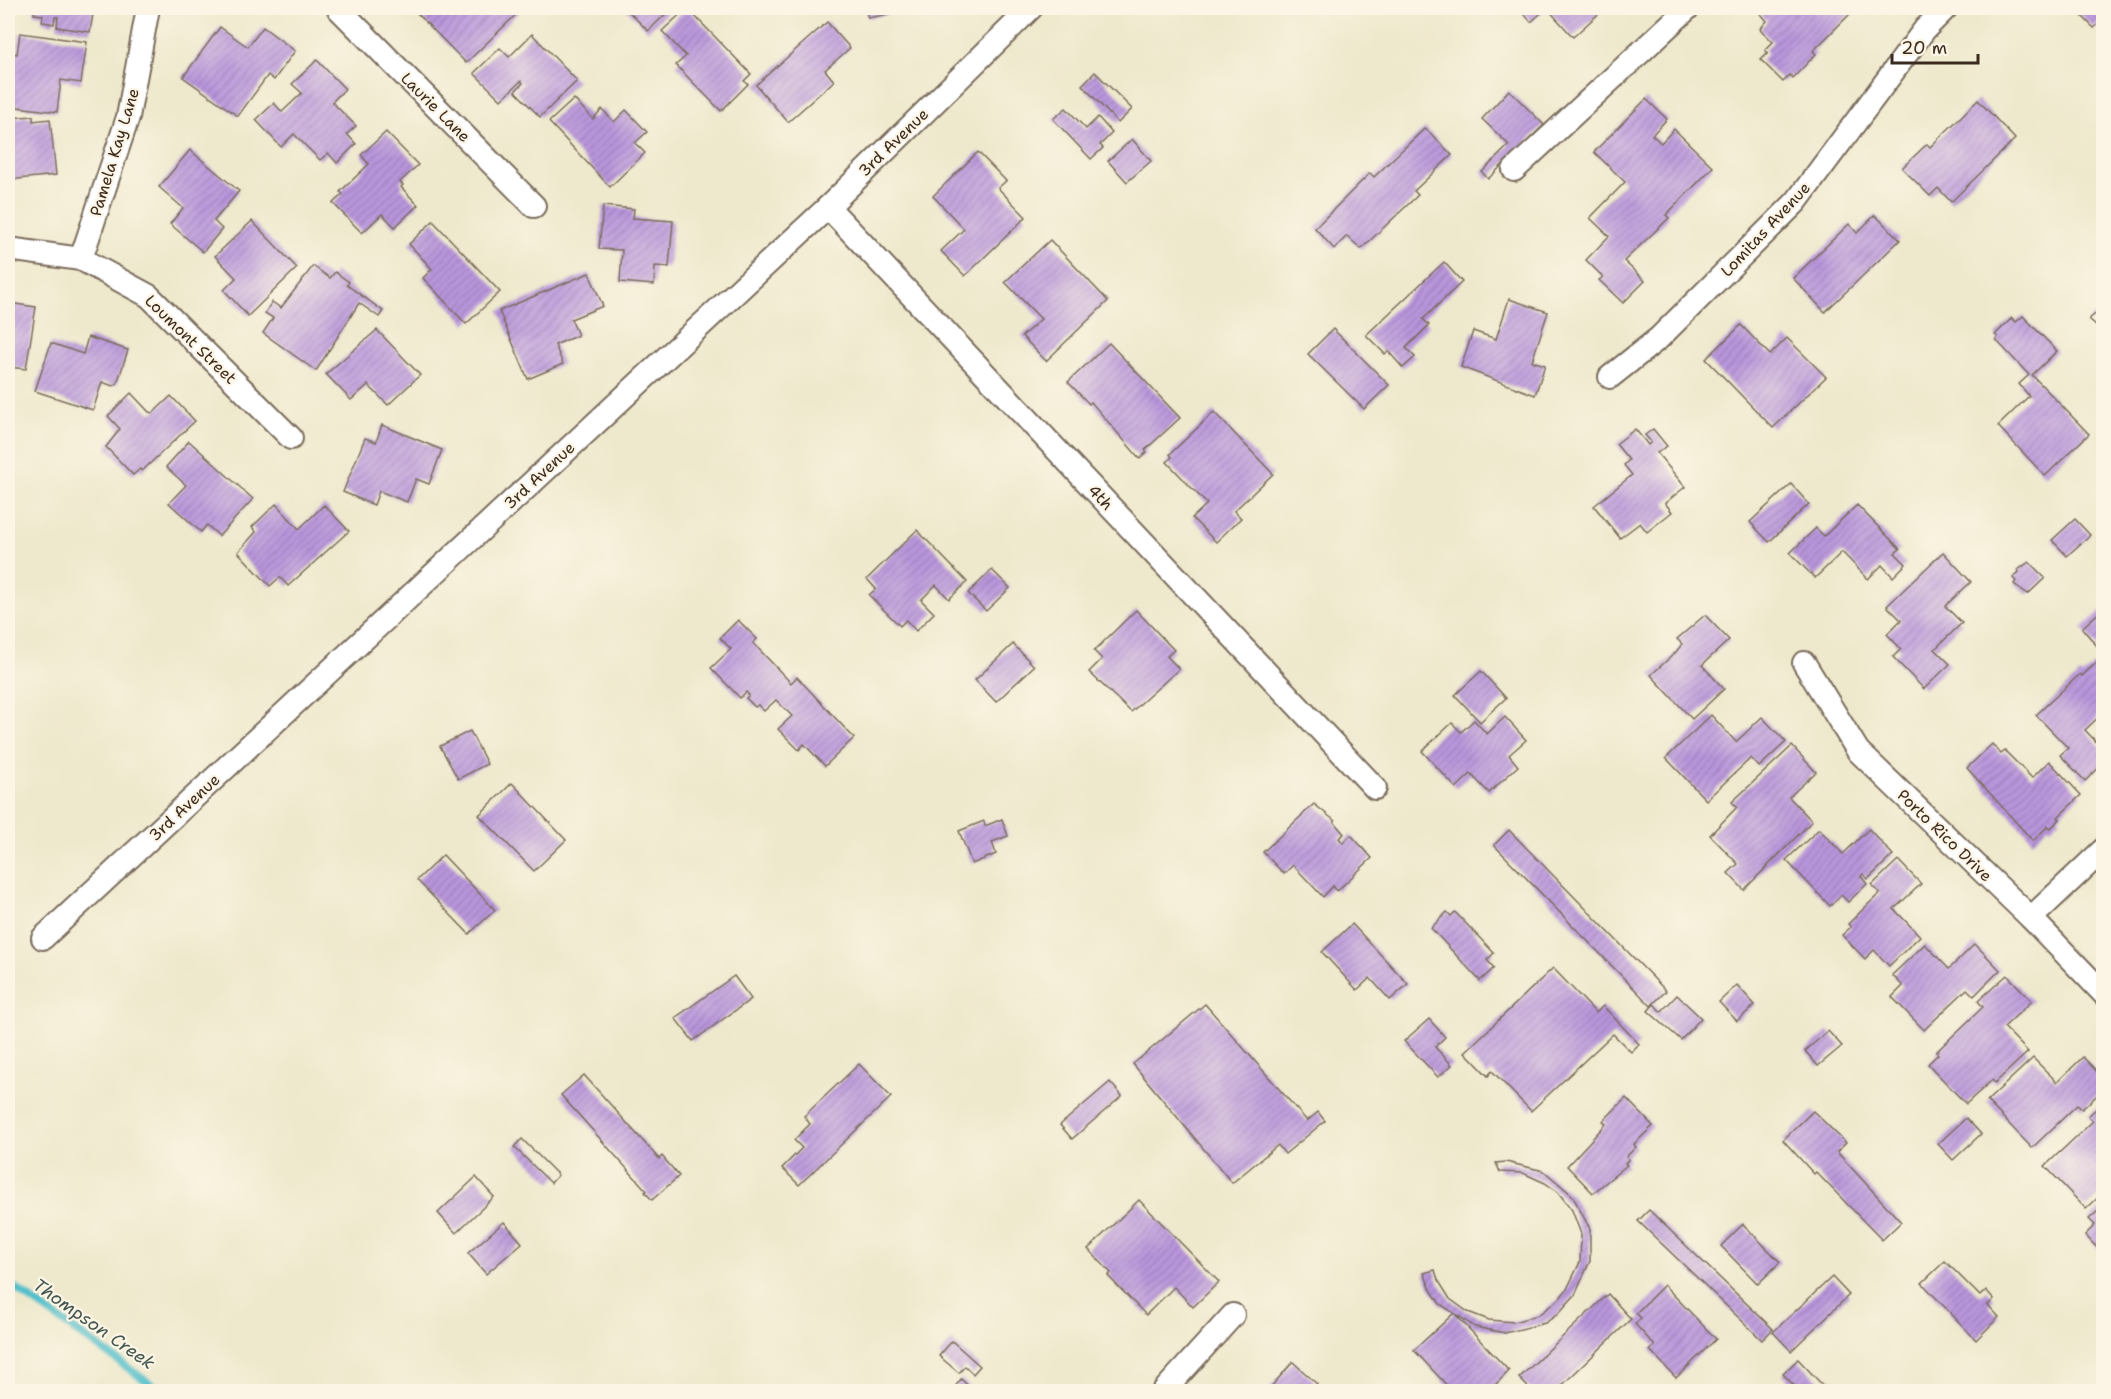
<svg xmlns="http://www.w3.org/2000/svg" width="2111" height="1399" font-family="'Shantell Sans',sans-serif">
	<defs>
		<pattern id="building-hatch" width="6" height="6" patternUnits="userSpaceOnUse" patternTransform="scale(1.5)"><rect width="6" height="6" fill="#b996dd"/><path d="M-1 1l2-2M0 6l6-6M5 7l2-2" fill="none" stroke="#987bb3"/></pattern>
	</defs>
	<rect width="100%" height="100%" fill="#fcf5e5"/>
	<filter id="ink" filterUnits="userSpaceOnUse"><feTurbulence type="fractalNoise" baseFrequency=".0167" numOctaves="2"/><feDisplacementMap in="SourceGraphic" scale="12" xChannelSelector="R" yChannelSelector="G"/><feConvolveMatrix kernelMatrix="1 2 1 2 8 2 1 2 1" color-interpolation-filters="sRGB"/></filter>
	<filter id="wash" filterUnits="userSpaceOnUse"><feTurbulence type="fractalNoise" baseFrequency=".008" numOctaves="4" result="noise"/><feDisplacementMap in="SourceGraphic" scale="24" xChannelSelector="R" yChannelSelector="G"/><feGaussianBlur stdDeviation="1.35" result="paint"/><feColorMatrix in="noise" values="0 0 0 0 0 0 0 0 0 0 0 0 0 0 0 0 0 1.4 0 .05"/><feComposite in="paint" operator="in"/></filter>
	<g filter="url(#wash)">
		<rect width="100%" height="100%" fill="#eee8cc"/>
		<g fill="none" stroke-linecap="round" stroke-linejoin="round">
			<polyline stroke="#53c0cb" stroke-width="8" points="8,1283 162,1392"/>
		</g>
		<g id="blocks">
			<g fill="url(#building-hatch)">
				<polygon points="35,8 94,8 90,32 57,27 58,17 55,17 54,24 42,22 43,15 34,14"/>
				<polygon points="412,8 523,8 466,63"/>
				<polygon points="625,8 672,8 648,31"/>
				<polygon points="687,8 751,74 744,81 748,84 721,111 676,65 686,56 662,31"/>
				<polygon points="865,8 917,8 917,9 868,18"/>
				<polygon points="1508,8 1605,8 1573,37 1547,8 1531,22 1519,8 1513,13"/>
				<polygon points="1756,8 1856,8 1813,51 1816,54 1793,78 1790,75 1783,82 1761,60 1768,53 1765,50 1773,42 1760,29 1767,21"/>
				<polygon points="2074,8 2104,8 2104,19 2094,28"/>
				<polygon points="827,22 850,48 825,70 834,81 788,122 756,85"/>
				<polygon points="220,27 248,47 263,27 295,51 274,80 268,75 238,116 183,77"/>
				<polygon points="20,33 87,42 81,83 61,80 57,112 17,107 17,104 8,103 8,74 11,53 17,54"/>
				<polygon points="532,34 577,81 540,117 515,91 523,83 521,81 501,100 474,73 500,48 509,57"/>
				<polygon points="317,60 345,89 332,102 356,126 347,134 356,144 337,163 328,153 320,160 294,134 281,147 256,120 274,103 282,112 302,93 292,84"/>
				<polygon points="1095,72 1132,109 1118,123 1082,85"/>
				<polygon points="1509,90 1544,125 1488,179 1482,172 1509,145 1482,119"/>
				<polygon points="574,99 593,119 602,109 614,122 626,110 647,132 635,143 645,153 610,187 549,122"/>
				<polygon points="1646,99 1667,119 1652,135 1661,143 1674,129 1713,167 1666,215 1669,218 1624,261 1645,281 1623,303 1599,280 1603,277 1586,260 1609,236 1590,218 1625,182 1594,152"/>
				<polygon points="1978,100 2015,139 1951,202 1938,188 1930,196 1902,168 1927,144 1930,147"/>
				<polygon points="1066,108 1086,129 1098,117 1112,133 1100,145 1103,148 1091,159 1053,119"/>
				<polygon points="33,116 33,121 50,119 56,175 8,180 8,118"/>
				<polygon points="1425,128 1452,155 1414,191 1418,195 1361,249 1347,236 1334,249 1315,228 1370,173 1374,177"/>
				<polygon points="386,132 418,165 400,182 403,185 401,187 418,205 395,227 382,214 362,233 333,203 343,194 340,192 369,164 361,155"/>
				<polygon points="1132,139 1151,161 1127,182 1108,161"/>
				<polygon points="190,150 239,191 214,221 222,229 203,252 170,224 183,208 159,187"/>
				<polygon points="978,152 1006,181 998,188 1026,217 965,276 941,251 964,229 933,196"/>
				<polygon points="603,206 634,209 633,218 673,221 669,267 655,266 654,285 620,282 622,250 599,249"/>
				<polygon points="1875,215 1900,240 1825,312 1793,278 1849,224 1857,233"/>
				<polygon points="252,221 297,268 248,316 224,290 236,278 215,256"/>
				<polygon points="433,221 500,292 466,324 423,278 432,269 409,244"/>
				<polygon points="1050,240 1108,301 1046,361 1022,336 1041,319 1005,282"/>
				<polygon points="1444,262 1462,282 1423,319 1429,325 1406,348 1415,357 1403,368 1388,351 1385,354 1366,335"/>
				<polygon points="313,266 330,278 335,272 349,282 347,285 383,311 379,317 359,303 316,371 263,333 273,318 265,313 272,302 281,308"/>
				<polygon points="589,273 603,306 571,319 578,335 555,345 563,364 528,379 499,311"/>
				<polygon points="1509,299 1548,312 1532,361 1545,365 1535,395 1461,367 1473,331 1496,339"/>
				<polygon points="8,303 36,307 26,369 8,367"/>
				<polygon points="2104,307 2104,332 2089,319"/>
				<polygon points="2023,316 2057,351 2032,375 2089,434 2045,476 1998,426 2029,396 2019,384 2029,375 1996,340 1998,337 1995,335 2012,318 2016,322"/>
				<polygon points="1741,325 1770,355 1787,338 1826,377 1773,428 1706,359"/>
				<polygon points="1333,329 1389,385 1364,409 1308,354"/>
				<polygon points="377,330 420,375 388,405 368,385 351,400 326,374"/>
				<polygon points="88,337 128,350 117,384 113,386 102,382 93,410 35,391 51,343 83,354"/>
				<polygon points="1109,343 1180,418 1145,450 1147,452 1140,459 1091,402 1089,404 1068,382"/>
				<polygon points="131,393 149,412 153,413 171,396 195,421 142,471 140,469 133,475 106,447 120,429 108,416"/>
				<polygon points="1214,412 1273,474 1234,511 1241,518 1216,542 1192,518 1207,504 1167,462 1172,457 1170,454"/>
				<polygon points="382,425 442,450 429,484 416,479 407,502 379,491 374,505 343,492 365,438 376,442"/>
				<polygon points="1635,429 1648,445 1651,442 1645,435 1653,429 1667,446 1657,453 1685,487 1665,503 1672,512 1647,532 1640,523 1620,538 1594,506 1632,475 1624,465 1629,460 1616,444"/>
				<polygon points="189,441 253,499 219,536 207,525 201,532 169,503 186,485 166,467"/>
				<polygon points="1791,484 1809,504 1769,542 1750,522"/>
				<polygon points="276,504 299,529 324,505 349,531 288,586 280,577 270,586 238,552 256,532 252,527"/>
				<polygon points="1857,505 1900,549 1895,553 1906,564 1893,577 1882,565 1868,579 1842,552 1815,578 1790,553 1816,528 1824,536"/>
				<polygon points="2075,519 2090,535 2067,556 2052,540"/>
				<polygon points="917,530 967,582 949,599 936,585 921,600 934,613 916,631 906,620 900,626 869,595 876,589 867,579"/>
				<polygon points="1943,552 1971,582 1945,606 1962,623 1935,649 1950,664 1924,689 1893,657 1901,649 1887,634 1901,620 1887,606"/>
				<polygon points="2029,562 2045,578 2028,594 2014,584 2016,581 2013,578 2019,572 2018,570"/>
				<polygon points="992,570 1010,588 986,611 968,593"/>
				<polygon points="2104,608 2104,662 2098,656 2102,652 2082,628"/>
				<polygon points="1136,610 1174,650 1167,656 1179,669 1131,712 1089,672 1102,659 1094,651"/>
				<polygon points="1705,615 1729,640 1702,665 1724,689 1692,719 1651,675 1676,652 1682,644 1677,639"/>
				<polygon points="738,620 757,639 753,643 791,683 797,677 854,738 825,766 804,744 799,750 778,729 792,716 776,700 764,711 758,705 755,707 746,698 749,695 746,692 740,698 711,668 731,649 720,638"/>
				<polygon points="1013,644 1034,666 996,702 975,680"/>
				<polygon points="2097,662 2104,669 2104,712 2085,730 2104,750 2104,763 2085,781 2060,755 2068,748 2036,715 2080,674 2082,676"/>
				<polygon points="1481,671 1506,698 1480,722 1455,695"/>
				<polygon points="1711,715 1736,742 1762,717 1786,742 1759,767 1751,758 1706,800 1666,758"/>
				<polygon points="1505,717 1526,740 1509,755 1518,766 1489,793 1471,774 1456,788 1422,751 1452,723 1461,732 1474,720 1487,734"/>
				<polygon points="470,731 487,764 458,779 440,746"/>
				<polygon points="1992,744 2001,754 2005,751 2032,778 2049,761 2081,795 2058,817 2060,819 2051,828 2048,826 2033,841 1967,768"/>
				<polygon points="1792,746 1816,772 1789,797 1812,821 1744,890 1728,873 1738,864 1710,835 1737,807 1732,802"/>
				<polygon points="512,783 566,840 534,871 479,815"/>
				<polygon points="1314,804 1335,821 1334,822 1344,834 1339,838 1343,843 1351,835 1372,858 1337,891 1333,886 1323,897 1293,865 1284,874 1263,852"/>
				<polygon points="1002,819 1008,836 992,842 996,854 972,864 959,831 984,821 985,826"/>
				<polygon points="1819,829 1843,854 1869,829 1893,855 1868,879 1863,874 1861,876 1867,884 1848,902 1841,895 1830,906 1786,860"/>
				<polygon points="1509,830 1666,991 1651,1006 1494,845"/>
				<polygon points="443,855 495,910 469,934 417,880"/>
				<polygon points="1898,860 1921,884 1894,909 1920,936 1889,966 1874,950 1865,959 1842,935 1851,927 1848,924 1880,893 1872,885"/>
				<polygon points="1447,912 1451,916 1455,912 1494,953 1487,960 1494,968 1480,981 1431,928"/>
				<polygon points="1352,924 1408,984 1390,1000 1370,978 1357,990 1322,952"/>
				<polygon points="1925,944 1949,969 1975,944 2000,970 1974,996 1967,989 1924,1030 1892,997 1903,986 1892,975"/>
				<polygon points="1553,968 1596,1013 1603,1006 1639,1044 1631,1052 1613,1034 1531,1111 1492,1071 1488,1076 1465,1052"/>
				<polygon points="2007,975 2032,1001 2004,1027 2028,1052 1995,1083 1992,1080 1966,1104 1928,1064 1938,1054 1936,1052 1983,1007 1978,1001"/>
				<polygon points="734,976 751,999 693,1041 675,1018"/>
				<polygon points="1737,985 1755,1005 1737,1021 1719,1002"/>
				<polygon points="1677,995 1701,1018 1681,1040 1648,1011 1654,1004 1661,1012"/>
				<polygon points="1205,1004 1307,1121 1318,1112 1325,1121 1285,1154 1278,1145 1232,1183 1133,1064"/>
				<polygon points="1429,1019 1445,1037 1435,1047 1452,1065 1438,1077 1404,1041"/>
				<polygon points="1828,1031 1842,1046 1818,1066 1805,1051"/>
				<polygon points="2083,1057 2104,1079 2104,1089 2082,1109 2077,1105 2032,1148 1987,1101 2033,1058 2057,1082"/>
				<polygon points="859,1064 891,1097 799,1185 782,1168 802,1148 794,1140 810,1124 804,1116"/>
				<polygon points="584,1075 659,1159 662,1156 679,1176 652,1200 645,1192 647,1191 561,1095"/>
				<polygon points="1110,1082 1122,1096 1072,1139 1060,1125"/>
				<polygon points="1626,1098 1653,1126 1634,1144 1636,1147 1626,1157 1629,1159 1625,1163 1627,1165 1593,1193 1567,1166 1606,1124 1603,1121"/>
				<polygon points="2104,1102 2104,1192 2086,1209 2045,1166 2093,1121 2088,1116"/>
				<polygon points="1813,1111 1846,1143 1837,1152 1901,1222 1882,1240 1816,1172 1814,1174 1783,1140"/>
				<polygon points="1966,1118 1981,1134 1953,1160 1938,1144"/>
				<polygon points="522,1139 558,1175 551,1183 514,1147"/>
				<polygon points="1506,1162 1544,1171 1572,1195 1590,1229 1590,1261 1575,1295 1558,1314 1545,1323 1505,1333 1475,1327 1454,1313 1509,1371 1488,1392 1453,1392 1414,1350 1454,1313 1440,1304 1431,1290 1424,1273 1435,1270 1438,1280 1450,1299 1468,1312 1489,1320 1514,1322 1538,1315 1559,1299 1567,1289 1580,1262 1581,1234 1572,1210 1558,1192 1545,1183 1523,1173 1500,1172 1496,1163"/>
				<polygon points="476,1177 494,1197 456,1233 438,1213"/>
				<polygon points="1139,1200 1219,1282 1193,1307 1174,1287 1146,1315 1108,1276 1111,1273 1088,1249"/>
				<polygon points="2104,1206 2104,1255 2085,1235 2095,1225 2089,1219"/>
				<polygon points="1649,1210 1773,1329 1762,1340 1638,1221"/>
				<polygon points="504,1222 522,1243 486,1274 468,1253"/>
				<polygon points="1743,1224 1780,1262 1758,1284 1721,1246"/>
				<polygon points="1945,1261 1980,1296 1986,1290 1994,1299 1988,1305 1999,1317 1976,1340 1922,1283"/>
				<polygon points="1832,1277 1849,1295 1791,1351 1773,1332"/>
				<polygon points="1664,1285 1716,1339 1676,1378 1650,1350 1655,1346 1635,1324 1641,1318 1636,1313"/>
				<polygon points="1608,1294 1631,1319 1555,1392 1533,1392 1519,1378"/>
				<polygon points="952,1341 980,1366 973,1374 965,1366 959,1373 939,1356"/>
				<polygon points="1798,1359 1829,1392 1800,1392 1783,1374"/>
				<polygon points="1293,1362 1317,1384 1311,1392 1302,1387 1299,1392 1273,1392 1269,1389"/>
				<polygon points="961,1379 975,1392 951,1392"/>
			</g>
		</g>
	</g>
	<g filter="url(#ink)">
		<use href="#blocks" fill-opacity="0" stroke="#7a6c5b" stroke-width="1.5"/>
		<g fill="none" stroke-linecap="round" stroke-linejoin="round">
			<g stroke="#7a6c5b" stroke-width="26">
				<g id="minor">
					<polyline points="338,8 534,206"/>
					<polyline points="1514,170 1688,8"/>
					<polyline points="828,207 1375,788"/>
					<polyline points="8,249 81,259 149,296 291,438"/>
					<polyline points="81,259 128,117 148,8"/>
					<polyline points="1610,377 1659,338 1796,202 1925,29 1946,8"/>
					<polyline points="1804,663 1858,751 2031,918 2104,994"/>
					<polyline points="2031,918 2104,849"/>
					<polyline points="43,938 828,207 1031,8"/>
					<polyline points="1163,1392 1233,1315"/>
				</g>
			</g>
			<use href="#minor" stroke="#fff" stroke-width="22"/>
		</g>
	</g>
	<g text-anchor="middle" stroke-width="4.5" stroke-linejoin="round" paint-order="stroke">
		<g font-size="16" fill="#3b2a1e" stroke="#fcf5e5">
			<text transform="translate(436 107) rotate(45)" y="6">Laurie Lane</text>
			<text transform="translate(893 142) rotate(-44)" y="6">3rd Avenue</text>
			<text transform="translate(114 152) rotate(-73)" y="6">Pamela Kay Lane</text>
			<text transform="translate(1765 229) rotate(-47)" y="6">Lomitas Avenue</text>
			<text transform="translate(191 339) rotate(44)" y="6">Loumont Street</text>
			<text transform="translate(539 475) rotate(-43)" y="6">3rd Avenue</text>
			<text transform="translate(1101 497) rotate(47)" y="6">4th</text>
			<text transform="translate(184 807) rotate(-43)" y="6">3rd Avenue</text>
			<text transform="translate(1945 835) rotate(44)" y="6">Porto Rico Drive</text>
		</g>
		<g font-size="18" font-style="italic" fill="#425752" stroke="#fcf5e5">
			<text transform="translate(94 1324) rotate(35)" y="6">Thompson Creek</text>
		</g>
	</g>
	<rect width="2111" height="1399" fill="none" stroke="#fcf5e5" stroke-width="30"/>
	<path d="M1892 54v9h86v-9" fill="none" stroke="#3b2a1e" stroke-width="3"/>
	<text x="1901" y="54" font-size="18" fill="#3b2a1e" stroke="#fcf5e5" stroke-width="4.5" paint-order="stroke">20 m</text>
</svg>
